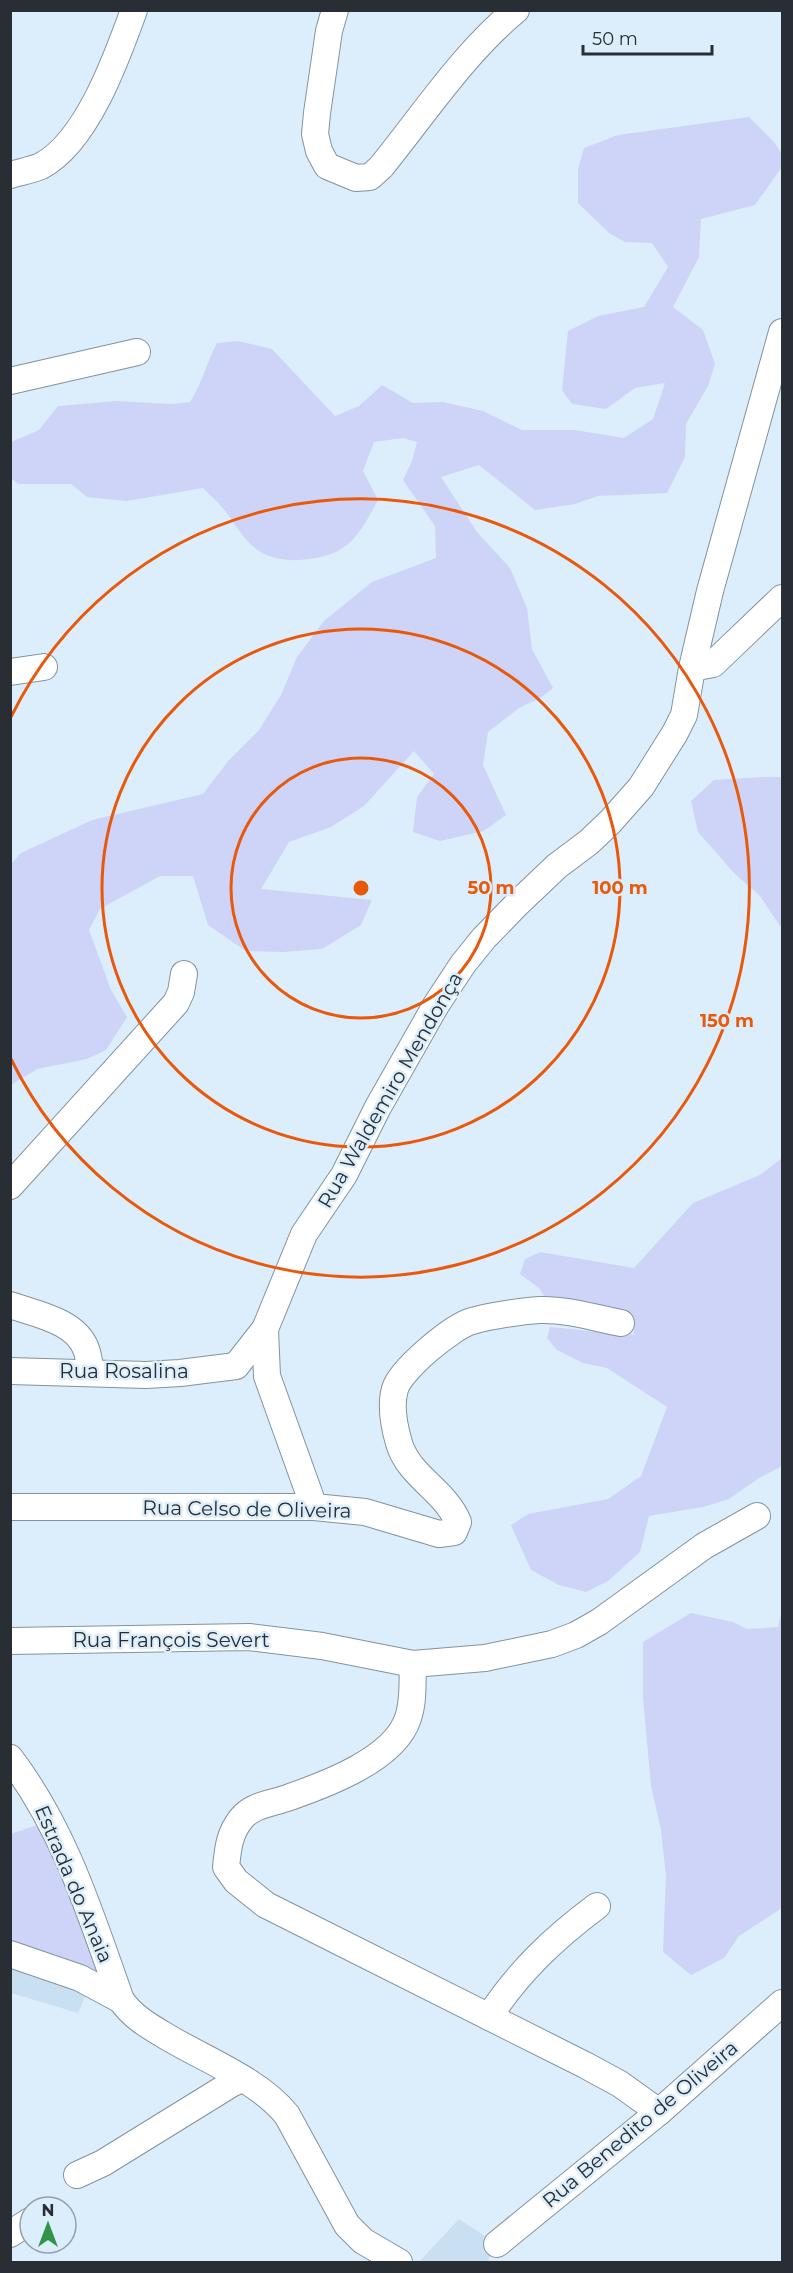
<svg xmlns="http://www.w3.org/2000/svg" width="793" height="2273" font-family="Montserrat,sans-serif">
	<rect width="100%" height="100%" fill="#dceefb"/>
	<g fill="#c9e0f2">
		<polygon points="10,1964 87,1992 78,2013 11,1993"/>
		<polygon points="459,2219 497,2244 487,2262 419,2262"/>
	</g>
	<g fill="#cdd4f7">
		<path d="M 749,117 L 773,141 L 782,154 L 782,167 L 755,205 L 701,219 L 699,257 L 673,307 L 703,330 L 715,364 L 708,386 L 686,424 L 685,457 L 667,493 L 598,496 L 575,504 L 535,510 L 479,465 L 441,477 L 477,532 L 510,568 L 527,608 L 532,649 L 553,688 L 540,698 L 519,708 L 488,732 L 483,765 L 506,815 L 484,831 L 440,841 L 413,832 L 417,797 L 434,774 L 414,751 L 364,806 L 331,827 L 289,842 L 261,889 L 372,900 L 361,925 L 322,949 L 283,952 L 246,951 L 208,925 L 193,876 L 160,876 L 100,909 L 89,930 L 111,990 L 127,1017 L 106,1050 L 87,1059 L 37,1069 L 11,1085 L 11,864 L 21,853 L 92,820 L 203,794 L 229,760 L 259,730 L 281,695 L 297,657 L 324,621 L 372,582 L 436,558 L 435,526 L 403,480 L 412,461 L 417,442 L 403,438 L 374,442 L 363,471 L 378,500 C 357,539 347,557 299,560 C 287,561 269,558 259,551 C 244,541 236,525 226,512 C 219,503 211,496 203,488 L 127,501 L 87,497 L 71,484 L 18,484 L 11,478 L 11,442 L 39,430 L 58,406 L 117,401 L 171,404 L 190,402 C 202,383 207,362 217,343 L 238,341 L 272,349 L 335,416 L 359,406 L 382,385 L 413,403 L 443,402 L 483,411 L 522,430 L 575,430 L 624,438 L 653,419 L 665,383 L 635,388 L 606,409 L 572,404 L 562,390 L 568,331 L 598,316 L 644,307 L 668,267 L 652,243 L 625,242 L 609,233 L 578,203 L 578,169 L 584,148 L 618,135 Z"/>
		<polygon points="763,777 782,777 782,929 760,896 734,873 698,832 691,801 714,780"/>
		<polygon points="782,1158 782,1466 759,1478 729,1499 703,1507 649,1516 640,1552 608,1581 586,1592 559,1585 531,1570 511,1525 528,1514 608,1499 641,1476 667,1407 607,1368 583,1363 557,1350 547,1338 550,1327 634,1335 633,1317 561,1305 544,1296 539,1288 520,1274 525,1259 540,1252 634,1268 693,1203 760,1175"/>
		<polygon points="782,1610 782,1908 739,1936 724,1958 691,1975 663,1952 666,1876 661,1830 651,1786 643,1698 643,1642 691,1613 733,1622 747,1629 778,1627"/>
		<polygon points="50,1821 118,1989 11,1946 10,1834"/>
	</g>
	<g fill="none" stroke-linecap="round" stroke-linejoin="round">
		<g stroke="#82939f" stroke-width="28">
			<g id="minor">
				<path d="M 335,10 L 329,31 L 317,113 L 315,134 L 319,151 L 327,166 L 356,178 L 370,177 L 381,167 C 424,114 463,54 516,10"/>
				<path d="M 10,175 C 20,172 32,170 41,166 C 87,142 117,57 134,10"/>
				<polyline points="10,381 137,352"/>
				<polyline points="692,668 713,664 782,598"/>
				<polyline points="10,672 44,667"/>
				<polyline points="10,1186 176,1003 181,992 184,974"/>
				<path d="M 10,1305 C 36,1314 76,1321 86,1349 C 89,1356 89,1365 91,1372"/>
				<polyline points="10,1371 146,1375 180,1373 236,1366 265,1329"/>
				<path d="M 10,1507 L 314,1507 L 365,1512 L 439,1534 L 454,1532 L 458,1522 C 445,1490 409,1477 399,1443 C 394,1426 390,1406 395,1389 C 400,1370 453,1326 472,1321 C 489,1316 522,1311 540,1310 C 566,1309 595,1318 621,1323"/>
				<polyline points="314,1507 267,1376 265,1329 304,1234 344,1175 378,1107 436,1005 463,964 484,938 518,903 557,866 589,842 610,822 641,787 675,733 684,715 692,668 710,591 782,332"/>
				<polyline points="10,1641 249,1637 322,1646 413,1664 485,1658 552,1644 576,1635 599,1622 704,1546 757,1516"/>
				<path d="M 413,1664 C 412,1682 414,1701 408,1718 C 395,1759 327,1784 290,1797 C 272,1804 253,1804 241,1819 C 229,1834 228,1849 226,1867 L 236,1881 L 266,1905 L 585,2065 L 620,2084 L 659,2112"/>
				<path d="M 10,1758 C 65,1830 91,1916 121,2000 C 132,2016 147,2025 164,2035 C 203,2059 258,2079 287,2115 L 347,2225 L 363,2241 L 399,2262"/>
				<polyline points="10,1954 80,1978 121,2000"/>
				<path d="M 489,2017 C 518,1972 554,1938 597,1906"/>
				<polyline points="77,2175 103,2163 231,2084 242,2079"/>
				<polyline points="10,2234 30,2221"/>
				<polyline points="497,2244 659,2112 782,2003"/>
			</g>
		</g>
		<use href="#minor" stroke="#fff" stroke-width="26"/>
	</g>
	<g fill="none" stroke="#e8590c" stroke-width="3">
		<circle cx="361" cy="888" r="130"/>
		<circle cx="361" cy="888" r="259"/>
		<path d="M11 717A389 389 0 1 1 11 1059"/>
	</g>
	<g text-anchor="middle" stroke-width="5" stroke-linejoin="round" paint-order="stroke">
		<g font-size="20" fill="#282e33" stroke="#dceefb">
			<text transform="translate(390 1090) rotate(-60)" y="7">Rua Waldemiro Mendonça</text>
			<text x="124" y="1378">Rua Rosalina</text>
			<text transform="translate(247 1509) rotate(1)" y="7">Rua Celso de Oliveira</text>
			<text x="171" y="1647">Rua François Severt</text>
			<text transform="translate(74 1884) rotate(67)" y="7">Estrada do Anaia</text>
			<text transform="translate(640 2124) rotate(-40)" y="7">Rua Benedito de Oliveira</text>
		</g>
	</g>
	<circle cx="361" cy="888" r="9" fill="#e8590c" stroke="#dceefb" stroke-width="3"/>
	<g font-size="18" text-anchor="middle" font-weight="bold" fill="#e8590c" stroke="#dceefb" stroke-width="5" stroke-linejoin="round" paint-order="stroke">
		<text x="491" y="894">50 m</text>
		<text x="620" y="894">100 m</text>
		<text x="727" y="1027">150 m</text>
	</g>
	<rect width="793" height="2273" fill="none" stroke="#282e33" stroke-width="24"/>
	<g transform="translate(48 2225)"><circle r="28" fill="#dceefb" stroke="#94a1ab" stroke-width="1.5"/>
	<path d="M0-4.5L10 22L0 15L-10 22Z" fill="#329448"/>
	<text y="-9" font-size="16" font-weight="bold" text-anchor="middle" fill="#282e33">N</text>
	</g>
	<path d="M583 45v9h129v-9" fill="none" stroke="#282e33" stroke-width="3"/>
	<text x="592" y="45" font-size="18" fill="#282e33" stroke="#dceefb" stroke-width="4.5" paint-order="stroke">50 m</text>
</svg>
